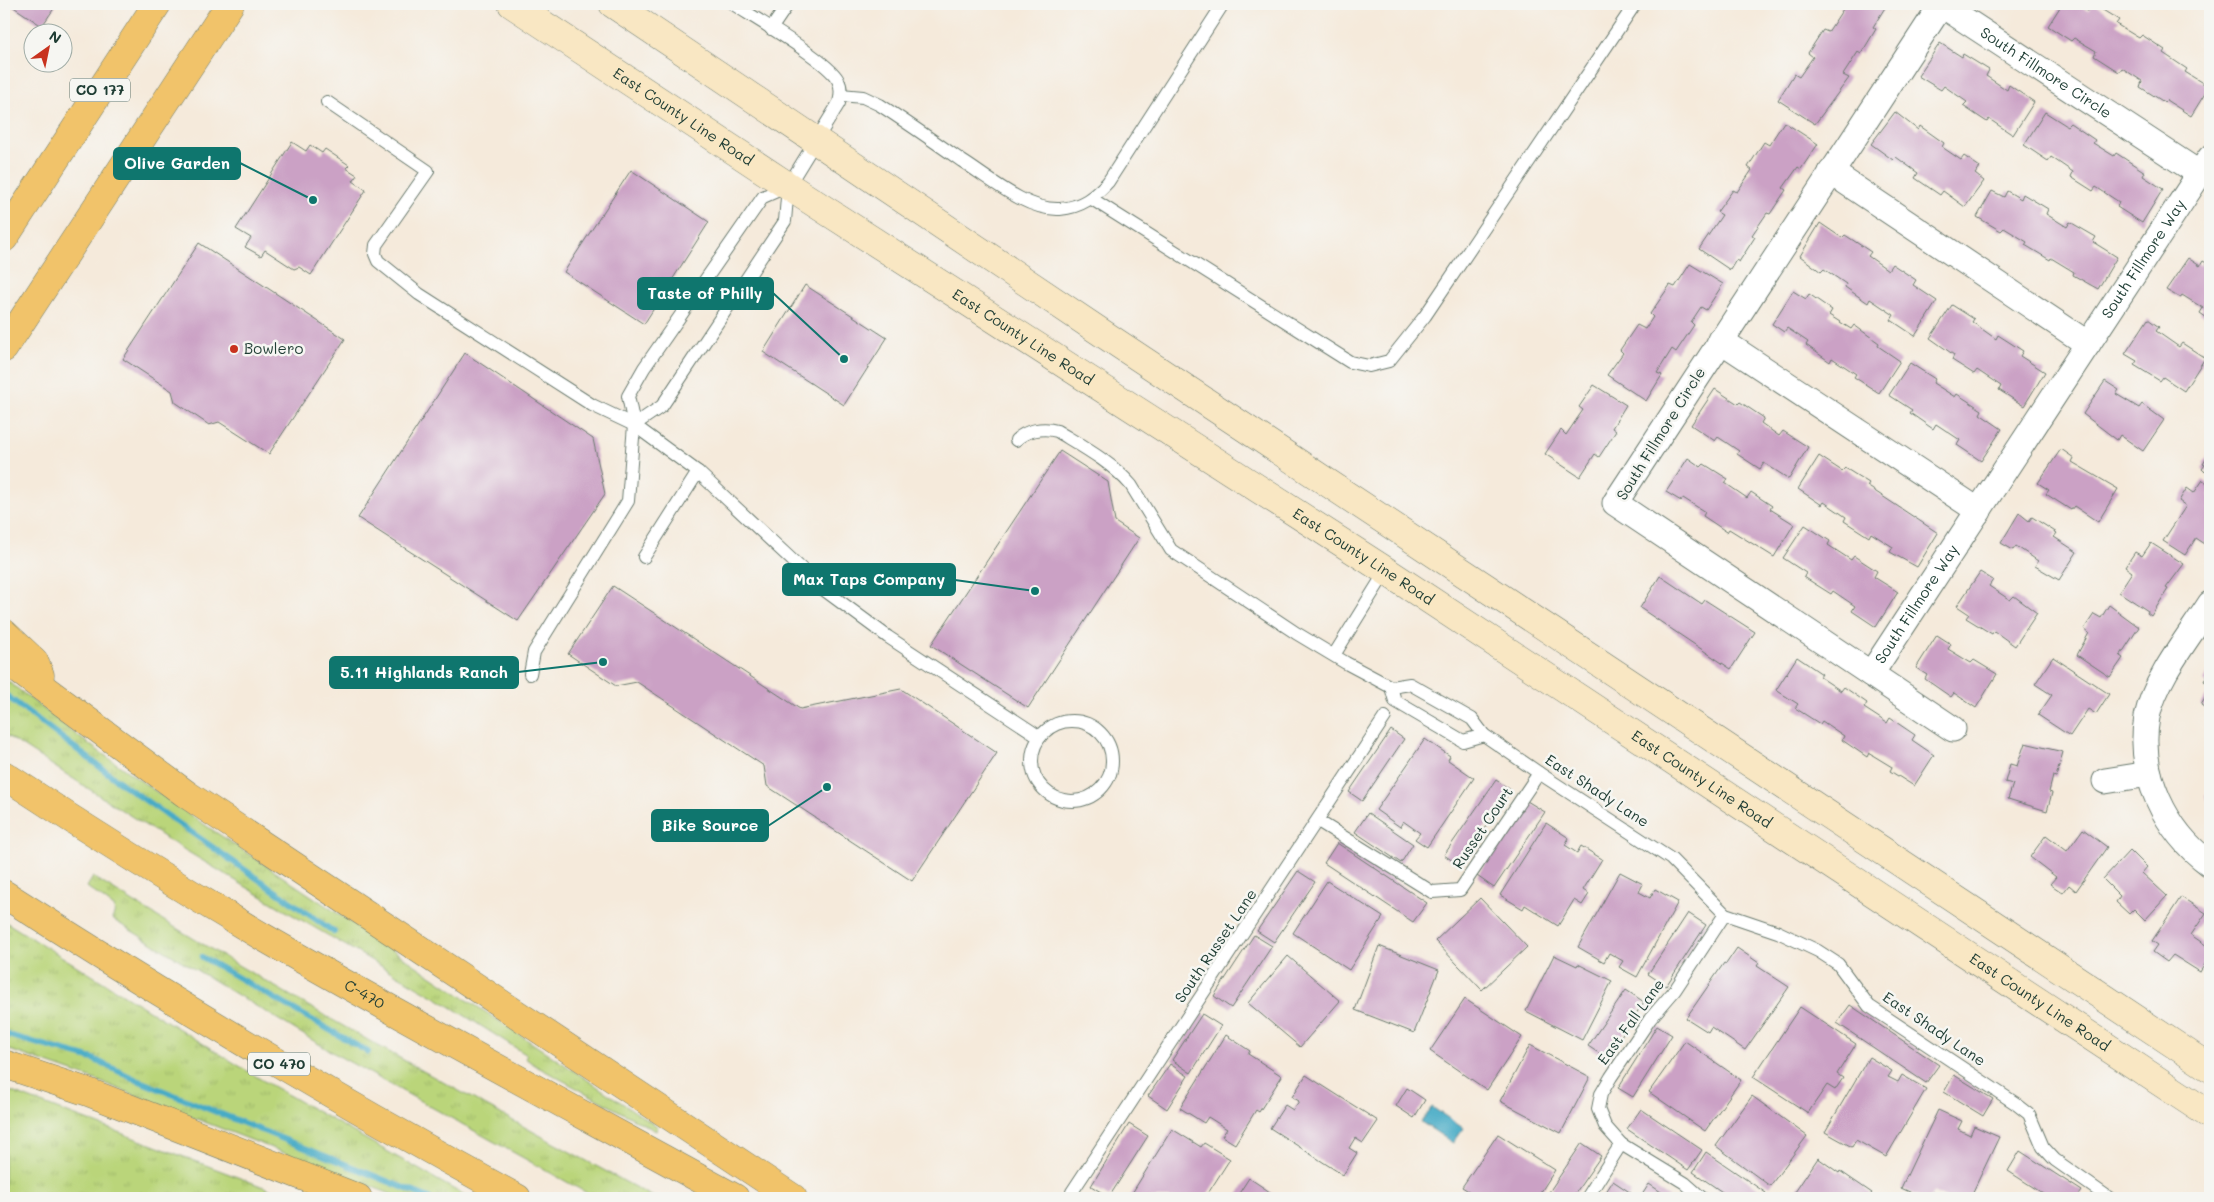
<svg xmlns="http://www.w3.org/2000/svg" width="2214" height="1202" font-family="Mali,sans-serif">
	<defs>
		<pattern id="grass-tufts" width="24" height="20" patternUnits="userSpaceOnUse" patternTransform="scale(1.25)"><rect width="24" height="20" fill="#bad57a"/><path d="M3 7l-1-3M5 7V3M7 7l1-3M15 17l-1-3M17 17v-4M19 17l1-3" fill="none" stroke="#9fb86a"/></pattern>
	</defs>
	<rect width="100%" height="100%" fill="#f6f6f2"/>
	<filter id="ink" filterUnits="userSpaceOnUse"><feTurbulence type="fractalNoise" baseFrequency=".02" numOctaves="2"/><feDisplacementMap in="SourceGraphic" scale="10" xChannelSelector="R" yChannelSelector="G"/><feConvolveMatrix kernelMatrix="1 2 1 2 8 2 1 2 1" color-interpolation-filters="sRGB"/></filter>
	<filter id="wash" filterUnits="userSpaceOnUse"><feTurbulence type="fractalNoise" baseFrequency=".0096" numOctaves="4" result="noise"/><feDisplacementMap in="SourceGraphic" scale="20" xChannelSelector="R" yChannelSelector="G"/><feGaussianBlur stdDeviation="1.12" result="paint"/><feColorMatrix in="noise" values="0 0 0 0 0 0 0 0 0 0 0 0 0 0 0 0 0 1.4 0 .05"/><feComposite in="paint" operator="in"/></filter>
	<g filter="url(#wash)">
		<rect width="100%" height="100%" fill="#f5eadb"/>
		<g fill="url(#grass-tufts)" stroke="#6c8957">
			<polygon points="4,678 83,740 175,805 658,1127 656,1131 536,1066 525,1058 527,1055 440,1000 291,914 165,838 4,734"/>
			<path d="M 93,877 C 276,992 465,1095 655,1198 L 596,1198 L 337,1055 L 112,919 L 115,912 L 114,907 L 87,887 Z"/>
			<polygon points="4,921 262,1080 469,1198 401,1198 96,1080 4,1048"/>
			<polygon points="4,1089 293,1198 4,1198"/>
		</g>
		<polygon fill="#46abc6" stroke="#32747d" points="1432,1107 1463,1128 1453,1143 1421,1122"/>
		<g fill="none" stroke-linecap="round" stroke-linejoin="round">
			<g stroke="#46abc6" stroke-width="6">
				<polyline points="4,694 125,786 334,932"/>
				<polyline points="202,957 368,1052"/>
				<polyline points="4,1034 93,1059 137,1080 429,1198"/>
			</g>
		</g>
		<g id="blocks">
			<g fill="#cba1c5">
				<polygon points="9,4 57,4 42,26"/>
				<polygon points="1841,4 1894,4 1891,9 1886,6 1873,27 1876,29 1861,54 1858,52 1843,75 1849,78 1815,124 1778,100 1794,74 1799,77 1813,57 1808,53 1823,30 1828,32 1843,9 1840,6"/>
				<polygon points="2062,4 2076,4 2088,11 2093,4 2119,20 2116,24 2139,38 2142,35 2165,50 2163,53 2187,69 2185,72 2209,87 2191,116 2166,100 2164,102 2140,87 2142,81 2122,68 2119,72 2094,56 2096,51 2074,38 2071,41 2048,26"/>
				<polygon points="1940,43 1962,57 1963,54 1989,70 1986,76 2007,90 2009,85 2034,102 2013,135 1989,119 1987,122 1963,106 1967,102 1944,86 1941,90 1918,76"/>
				<polygon points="1895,112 1918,130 1920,126 1944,143 1942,147 1961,160 1964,156 1980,167 1975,174 1984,181 1965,207 1943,191 1940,195 1915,178 1918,173 1896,157 1893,160 1871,144"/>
				<polygon points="2045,112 2067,126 2070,123 2095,140 2093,143 2114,156 2116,153 2145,172 2143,176 2163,189 2142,223 2117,207 2119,202 2096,187 2093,191 2071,177 2073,172 2051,157 2048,161 2024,145"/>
				<polygon points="1784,122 1818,144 1801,169 1798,167 1783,188 1786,190 1770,214 1767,213 1752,235 1755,237 1739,262 1736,260 1730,270 1699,249 1722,215 1717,212 1733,190 1737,192 1752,170 1748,167 1764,142 1769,145"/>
				<polygon points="292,142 306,151 310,145 322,153 325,149 349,165 346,168 357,175 353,181 366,190 311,275 299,267 294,269 265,250 261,256 245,247 251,238 236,229"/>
				<polygon points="631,170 709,222 644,324 564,272"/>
				<polygon points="1992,191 2004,197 2007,191 2021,199 2023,194 2048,209 2046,214 2067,227 2070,222 2096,237 2093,242 2117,257 2098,289 2073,275 2074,272 2051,258 2050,260 2025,245 2027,242 2004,228 2001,231 1977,217"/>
				<polygon points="1820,223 1842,238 1845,235 1871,252 1868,256 1888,270 1892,264 1916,280 1913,285 1937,301 1915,336 1891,320 1894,315 1870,299 1868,303 1845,287 1846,284 1824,269 1821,272 1800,256"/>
				<polygon points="199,243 345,339 269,454 219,422 209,425 175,402 172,391 123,359"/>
				<polygon points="2188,258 2200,266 2203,261 2210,265 2210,320 2200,313 2203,308 2182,295 2180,298 2166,290"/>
				<polygon points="1690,264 1723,284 1706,310 1701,307 1691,322 1694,325 1676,352 1672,349 1657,373 1662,375 1646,401 1607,375 1623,353 1620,350 1637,325 1645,329 1653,317 1650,314 1670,285 1675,287"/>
				<polygon points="805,285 887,338 844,405 763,352"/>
				<polygon points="1793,291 1806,299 1809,294 1832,310 1829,315 1851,329 1854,325 1879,343 1878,346 1900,361 1879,393 1854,377 1856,374 1832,358 1830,362 1806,345 1808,342 1787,328 1784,332 1772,324"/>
				<polygon points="1952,305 1974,319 1972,322 1996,339 1998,335 2023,351 2020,356 2045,372 2024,406 1999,390 2001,386 1977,370 1974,374 1952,360 1954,355 1930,338"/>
				<polygon points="2148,319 2159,327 2156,331 2179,347 2182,343 2205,358 2184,391 2163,377 2160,381 2134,365 2137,361 2125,354"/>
				<polygon points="465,353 593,439 605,494 518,621 358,518"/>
				<polygon points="1910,363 1935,379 1933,383 1955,397 1957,394 1982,410 1980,414 2002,429 1981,461 1957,445 1960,440 1936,424 1933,429 1910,413 1912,410 1889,395"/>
				<polygon points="2105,381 2119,390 2116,394 2139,408 2142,404 2164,420 2143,451 2120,435 2117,440 2083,414"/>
				<polygon points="1594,385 1626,405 1612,428 1616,431 1599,457 1595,454 1580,477 1545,454 1561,430 1566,435 1583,410 1579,407"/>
				<polygon points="1715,389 1738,404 1740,402 1764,418 1761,423 1779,436 1783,431 1808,447 1789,479 1764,463 1760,469 1737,454 1739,451 1718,437 1715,441 1691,425"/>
				<polygon points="2061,449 2074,458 2072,462 2118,489 2098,522 2074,506 2071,510 2046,494 2049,490 2038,483"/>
				<polygon points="1060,451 1108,482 1115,522 1139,538 1028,708 931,645"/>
				<polygon points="2210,453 2210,469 2208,467 2205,472 2202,469 2205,465 2203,464"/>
				<polygon points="1819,456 1842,471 1845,468 1869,483 1867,486 1938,533 1917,567 1890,552 1893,547 1871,533 1869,537 1844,521 1846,517 1824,502 1822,505 1798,489"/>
				<polygon points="1688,458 1701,467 1704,464 1728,479 1725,483 1747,498 1751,492 1772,506 1770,509 1794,524 1774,557 1729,529 1727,532 1703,516 1705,512 1683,498 1681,501 1666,492"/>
				<polygon points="2203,480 2210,485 2210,536 2205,544 2196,538 2185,555 2163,541 2186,506 2179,501 2187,488 2194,493"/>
				<polygon points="2019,513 2029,521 2032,517 2057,533 2054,537 2077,552 2059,580 2035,566 2038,561 2016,546 2013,550 2001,543"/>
				<polygon points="1805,525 1830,541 1828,545 1851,560 1854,556 1877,571 1874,577 1898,592 1876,627 1852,611 1855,606 1833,591 1831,594 1804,577 1806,573 1783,558"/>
				<polygon points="2151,543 2184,564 2166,588 2168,589 2151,616 2147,613 2148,611 2119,592 2132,572 2125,567 2135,552 2142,556"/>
				<polygon points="1980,572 1993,580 1989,586 2010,600 2014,596 2037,613 2015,646 1994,631 1992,634 1966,618 1969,614 1957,606"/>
				<polygon points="1660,576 1702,604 1705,600 1755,632 1731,669 1640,608"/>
				<polygon points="613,586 800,709 901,689 997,753 912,881 767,786 764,766 637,682 616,686 568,654"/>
				<polygon points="2109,605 2139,627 2120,656 2123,658 2110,677 2077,655 2089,633 2084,629 2094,614 2101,618"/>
				<polygon points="1937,635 1951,644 1948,649 1971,663 1974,660 1997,674 1976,708 1954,693 1951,697 1925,679 1927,675 1916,668"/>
				<polygon points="1797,657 1822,674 1820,677 1841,691 1844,687 1867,703 1864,708 1887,723 1890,718 1915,735 1912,740 1934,755 1914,786 1890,771 1892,767 1869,753 1867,757 1842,740 1844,736 1822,721 1820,724 1795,708 1798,704 1776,690"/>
				<polygon points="2053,657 2109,694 2096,714 2088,709 2070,736 2038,715 2052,695 2035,684"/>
				<polygon points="2210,670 2210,685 2204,681"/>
				<polygon points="2210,690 2210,711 2201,705"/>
				<polygon points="1391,730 1404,739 1362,801 1349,792"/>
				<polygon points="1425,739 1450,756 1448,760 1474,778 1427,847 1415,839 1420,833 1403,821 1400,827 1376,810"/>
				<polygon points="2025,743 2063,752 2056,777 2053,776 2049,792 2052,793 2047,811 2008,799 2013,784 2005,782 2010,764 2017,766"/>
				<polygon points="1496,780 1511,790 1459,865 1444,855"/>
				<polygon points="2210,793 2210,806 2205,796"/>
				<polygon points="1527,801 1545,812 1494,888 1477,876"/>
				<polygon points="1368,813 1413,844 1401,863 1355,832"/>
				<polygon points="1546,823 1569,838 1565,845 1577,853 1581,846 1602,859 1583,890 1589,894 1582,905 1574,900 1558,926 1525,905 1523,909 1500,895"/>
				<polygon points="2083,829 2107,847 2076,891 2069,885 2063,893 2050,884 2056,877 2030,857 2046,835 2067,851"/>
				<polygon points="1337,843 1427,903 1413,922 1324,863"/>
				<polygon points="2130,850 2147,867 2142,873 2167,896 2145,920 2134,909 2129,914 2116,902 2120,896 2103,879"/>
				<polygon points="1298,871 1315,882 1274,942 1257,931"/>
				<polygon points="1620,872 1643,884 1639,892 1650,898 1655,889 1678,902 1637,977 1619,967 1623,961 1609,953 1604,962 1578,947"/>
				<polygon points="1327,881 1383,917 1349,970 1293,933"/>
				<polygon points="2181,897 2206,913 2191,935 2210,948 2210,956 2200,972 2173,955 2167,962 2153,952 2158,945 2152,941"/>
				<polygon points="1480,898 1527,947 1482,990 1435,941"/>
				<polygon points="1688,913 1706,925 1666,986 1648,974"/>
				<polygon points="1254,935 1272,946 1231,1008 1214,996"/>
				<polygon points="1379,946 1439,970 1414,1033 1355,1010"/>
				<polygon points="1737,948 1759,963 1757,966 1789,987 1745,1050 1711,1027 1708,1032 1686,1018 1724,963 1726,964"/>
				<polygon points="1554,955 1577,966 1578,964 1612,981 1582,1040 1526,1011"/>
				<polygon points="1288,956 1340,1001 1300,1047 1248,1003"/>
				<polygon points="1626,990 1644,1002 1606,1058 1588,1046"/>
				<polygon points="1465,999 1522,1037 1487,1090 1430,1051"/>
				<polygon points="1850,1005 1939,1065 1926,1083 1837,1023"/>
				<polygon points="1800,1007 1856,1044 1837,1074 1843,1078 1835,1090 1827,1085 1808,1113 1753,1077"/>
				<polygon points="1202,1014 1221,1026 1191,1073 1172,1060"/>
				<polygon points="1657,1026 1672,1035 1633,1097 1618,1088"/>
				<polygon points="1226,1035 1250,1051 1248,1054 1282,1076 1259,1112 1256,1110 1235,1144 1222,1136 1227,1129 1208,1117 1204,1123 1180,1108"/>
				<polygon points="1685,1041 1741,1080 1705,1131 1649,1092"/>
				<polygon points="1530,1045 1590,1077 1561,1133 1500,1101"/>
				<polygon points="1869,1057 1892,1071 1888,1077 1898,1082 1902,1075 1926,1089 1886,1157 1856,1140 1852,1147 1825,1132"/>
				<polygon points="1170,1064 1188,1076 1167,1109 1148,1096"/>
				<polygon points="1306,1075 1378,1121 1363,1143 1355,1138 1349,1148 1357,1153 1343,1175 1270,1128 1285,1105 1293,1110 1299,1101 1292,1097"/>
				<polygon points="1954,1075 1993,1099 1983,1116 1944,1092"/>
				<polygon points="1407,1088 1425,1100 1414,1118 1396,1106"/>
				<polygon points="1752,1096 1807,1136 1770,1186 1716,1146"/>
				<polygon points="1641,1109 1702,1150 1688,1170 1627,1129"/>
				<polygon points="1938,1110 1962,1121 1958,1129 1970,1135 1974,1126 1999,1137 1970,1198 1946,1198 1933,1192 1930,1198 1923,1198 1901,1188"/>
				<polygon points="1129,1124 1148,1136 1109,1197 1091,1186"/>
				<polygon points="1172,1129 1201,1147 1204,1143 1230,1159 1205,1198 1129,1198"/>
				<polygon points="1498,1134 1555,1170 1537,1198 1480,1198 1462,1187"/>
				<polygon points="1582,1143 1601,1156 1572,1198 1545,1198"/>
				<polygon points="2020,1151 2082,1191 2077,1198 2050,1198 2008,1171"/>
				<polygon points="1706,1152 1766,1193 1762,1198 1731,1198 1693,1172"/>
				<polygon points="1818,1158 1839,1173 1840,1171 1872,1193 1868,1198 1791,1198"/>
				<polygon points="1249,1178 1273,1194 1270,1198 1236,1198"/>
				<polygon points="1613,1181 1631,1193 1628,1198 1602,1198"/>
				<polygon points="1649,1184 1670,1198 1640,1198"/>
			</g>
		</g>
	</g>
	<g filter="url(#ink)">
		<use href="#blocks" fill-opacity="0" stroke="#6a7a6e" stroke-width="1"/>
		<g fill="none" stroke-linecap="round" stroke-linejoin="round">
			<g stroke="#6a7a6e" stroke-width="14">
				<g id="service">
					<polyline points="771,29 788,4"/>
					<path d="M 841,95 L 863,97 L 880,105 C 908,123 935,142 962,161 C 989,178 1027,211 1060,209 C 1082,207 1094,197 1108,182 L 1223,4"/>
					<polyline points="327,102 428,171 376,245 375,254 378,261 419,294 592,405 634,425 698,472 823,589 888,637 1040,737"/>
					<polyline points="1092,199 1350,362 1369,366 1389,361 1425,316 1635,4"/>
					<path d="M 634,425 L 662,406 L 785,221 L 788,186 L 839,103 C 841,95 842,88 838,80 C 827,60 756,19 733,4"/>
					<path d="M 1016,440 C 1026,430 1043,427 1057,431 C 1083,447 1111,462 1131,485 L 1171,550 L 1296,633 L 1346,663 L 1391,687 L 1410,684 L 1472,719 L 1484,735 L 1539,773 L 1671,859 L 1725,914 L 1778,932 L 1818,951 L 1838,964 L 1869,1006 L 2015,1103 L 2029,1114 L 2043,1147 L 2055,1160 L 2109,1198"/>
					<polyline points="644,557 698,472"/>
					<polyline points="1334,655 1386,571"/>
					<polyline points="530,674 534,652 628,501 634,425 628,396 644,368 763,197 788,186"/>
					<polyline points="1391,687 1395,701 1463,741 1484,735"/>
					<circle cx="1072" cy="761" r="40"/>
					<polyline points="1318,821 1432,892 1460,890 1539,773"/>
					<polyline points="1072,1198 1072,1192 1385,717"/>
					<polyline points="1587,1198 1621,1144"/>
					<polyline points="1702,1198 1685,1183 1621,1144 1605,1126 1598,1109 1601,1094 1611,1077 1650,1019 1675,990 1725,914"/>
				</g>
			</g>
			<g stroke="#6a7a6e" stroke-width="27">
				<g id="minor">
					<path id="s1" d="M 1942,4 L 1615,503 L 1871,674 L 2210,158"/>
					<path id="s2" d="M 1942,5 L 2200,174"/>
					<polyline points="1831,172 2088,344"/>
					<polyline points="1720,340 1979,511"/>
					<path d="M 2210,604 C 2189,637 2155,678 2147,717 C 2137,773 2165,831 2210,864"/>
					<polyline points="1871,674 1953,729"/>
					<polyline points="2105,781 2149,774"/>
				</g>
			</g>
			<g stroke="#6a7a6e" stroke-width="29">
				<g id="secondary">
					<path id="s3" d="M 512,4 L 788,186 L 1386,571 L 2210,1115"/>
					<polyline points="613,4 1096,329 2210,1068"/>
				</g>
			</g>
			<g stroke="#6a7a6e" stroke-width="29">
				<g id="primary">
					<polyline points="4,238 157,4"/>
					<polyline points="4,348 230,4"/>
				</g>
			</g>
			<g stroke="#6a7a6e" stroke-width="29">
				<g id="motorway">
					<polyline points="4,633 34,661 40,675"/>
					<polyline points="4,659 186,794 793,1198"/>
					<path id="s4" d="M 4,775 C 89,831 175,885 263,937 C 419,1027 577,1111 735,1198"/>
					<path d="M 4,894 C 171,1002 343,1103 517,1198"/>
					<polyline points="4,1064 88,1092 358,1198"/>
				</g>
			</g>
			<use href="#service" stroke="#fff" stroke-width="12"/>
			<use href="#minor" stroke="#fff" stroke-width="25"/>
			<use href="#secondary" stroke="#f9e7c3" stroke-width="28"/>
			<use href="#primary" stroke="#f1c36a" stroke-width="28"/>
			<use href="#motorway" stroke="#f1c36a" stroke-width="28"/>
		</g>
	</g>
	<circle fill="#c8321e" stroke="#f6f6f2" stroke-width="2" cx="234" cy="349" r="5"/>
	<g text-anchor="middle" stroke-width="5" stroke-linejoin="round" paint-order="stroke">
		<g fill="#f6f6f2" stroke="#60746d" stroke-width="1">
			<rect x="70" y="78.5" width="60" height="23" rx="4"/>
			<rect x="248" y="1052.5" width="62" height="23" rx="4"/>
		</g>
		<g font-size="14" font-weight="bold" fill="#1f3d34">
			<text x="100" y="95">CO 177</text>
			<text x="279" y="1069">CO 470</text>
		</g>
		<g font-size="15" fill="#1f3d34" stroke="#f6f6f2">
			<text dy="5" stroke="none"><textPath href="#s2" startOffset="124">South Fillmore Circle</textPath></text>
			<text dy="5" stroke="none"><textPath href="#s3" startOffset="205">East County Line Road</textPath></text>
			<text dy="5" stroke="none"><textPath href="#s1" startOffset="1401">South Fillmore Way</textPath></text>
			<text dy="5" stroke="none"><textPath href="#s3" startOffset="610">East County Line Road</textPath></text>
			<text transform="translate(1661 434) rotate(-58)" y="5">South Fillmore Circle</text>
			<text dy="5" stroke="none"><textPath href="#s3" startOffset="1015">East County Line Road</textPath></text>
			<text dy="5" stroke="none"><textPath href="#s1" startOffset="988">South Fillmore Way</textPath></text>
			<text dy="5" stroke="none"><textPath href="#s3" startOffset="1420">East County Line Road</textPath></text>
			<text transform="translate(1597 791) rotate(33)" y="5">East Shady Lane</text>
			<text transform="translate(1483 828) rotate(-56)" y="5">Russet Court</text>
			<text transform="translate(1216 946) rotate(-56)" y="5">South Russet Lane</text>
			<text dy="5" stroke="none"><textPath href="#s4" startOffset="422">C-470</textPath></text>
			<text dy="5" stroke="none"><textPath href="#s3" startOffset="1825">East County Line Road</textPath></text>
			<text transform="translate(1631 1022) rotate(-54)" y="5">East Fall Lane</text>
			<text transform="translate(1934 1029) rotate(34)" y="5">East Shady Lane</text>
		</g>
		<g font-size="15" fill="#1f3d34" stroke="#f6f6f2" text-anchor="start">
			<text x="244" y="354">Bowlero</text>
		</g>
	</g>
	<path fill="none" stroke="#0f766e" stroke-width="2" d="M313 200L240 163M844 359L773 293M1035 591L955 580M603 662L518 672M827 787L768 826"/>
	<g fill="#0f766e" stroke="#f6f6f2" stroke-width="2">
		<circle cx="313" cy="200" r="5"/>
		<circle cx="844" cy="359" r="5"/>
		<circle cx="1035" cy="591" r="5"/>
		<circle cx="603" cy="662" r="5"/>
		<circle cx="827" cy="787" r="5"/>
	</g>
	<g fill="#0f766e" stroke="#0f766e" stroke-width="2">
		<rect x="114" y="148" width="126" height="31" rx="5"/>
		<rect x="638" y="278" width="135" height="31" rx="5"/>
		<rect x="783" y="564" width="172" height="31" rx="5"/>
		<rect x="330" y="657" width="188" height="31" rx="5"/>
		<rect x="652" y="810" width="116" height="31" rx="5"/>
	</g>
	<g font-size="16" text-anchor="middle" font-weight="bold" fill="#fff">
		<text x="177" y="169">Olive Garden</text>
		<text x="705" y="299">Taste of Philly</text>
		<text x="869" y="585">Max Taps Company</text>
		<text x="424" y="678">5.11 Highlands Ranch</text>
		<text x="710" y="831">Bike Source</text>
	</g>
	<rect width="2214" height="1202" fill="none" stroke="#f6f6f2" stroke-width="20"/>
	<g transform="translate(48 48) rotate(33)"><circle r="24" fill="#f6f6f2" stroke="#a0aca6"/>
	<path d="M0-4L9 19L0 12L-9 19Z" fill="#c8321e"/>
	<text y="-8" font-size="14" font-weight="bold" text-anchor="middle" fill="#1f3d34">N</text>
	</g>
</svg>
